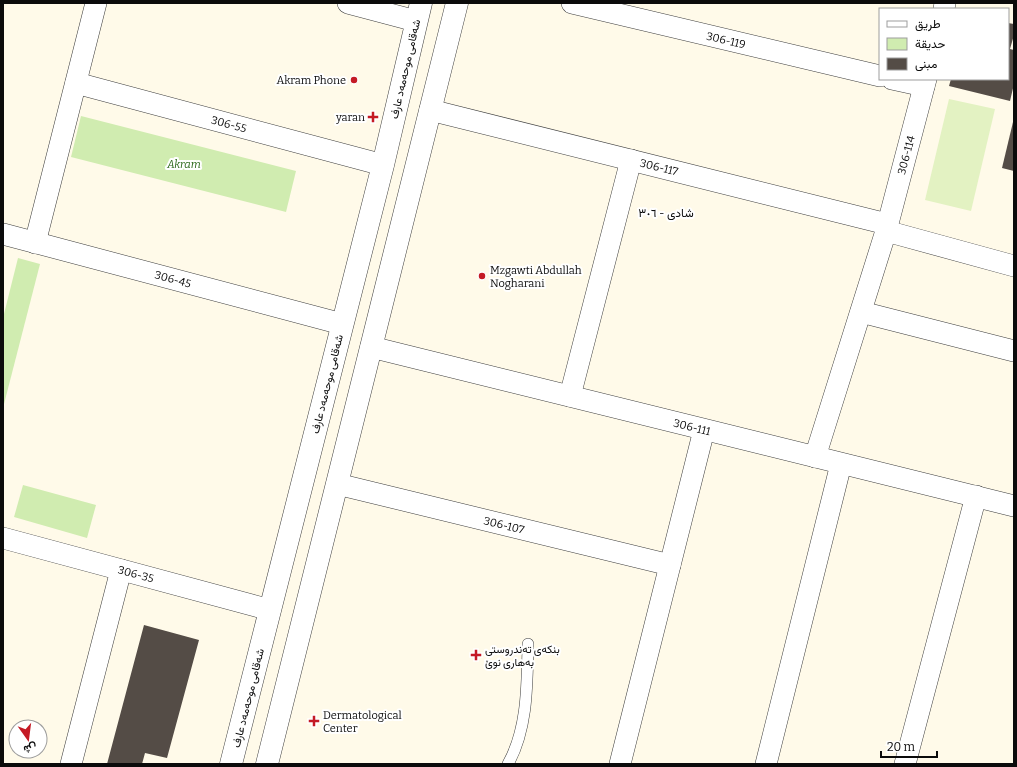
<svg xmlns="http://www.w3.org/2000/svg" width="1017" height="767" font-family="Bitter,Vazirmatn,serif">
	<rect width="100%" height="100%" fill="#fffae9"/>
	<g fill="#d0ecb0">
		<polygon points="81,116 296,171 286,212 71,157"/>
		<polygon points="18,258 40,264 3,408 3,318"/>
		<polygon points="23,485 96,505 87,538 14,517"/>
	</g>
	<polygon fill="#e3f2c2" points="949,99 995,109 971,211 925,200"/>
	<g fill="#544c46">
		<polygon points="1008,23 1014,24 1014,35 1010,49 1014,50 1014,84 1010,101 949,86 951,79 1008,79"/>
		<polygon points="1013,122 1014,122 1014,171 1002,168"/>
		<polygon points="144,625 199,640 167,758 145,753 142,764 107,764"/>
	</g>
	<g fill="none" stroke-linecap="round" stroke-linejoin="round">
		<g stroke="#3e3e3e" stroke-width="12">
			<path id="service" d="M 508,764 C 528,728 527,684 528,644"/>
		</g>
		<g stroke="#3e3e3e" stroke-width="22">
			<g id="minor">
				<polyline points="348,3 416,21"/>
				<polyline points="572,3 880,76"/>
				<polyline points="944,9 945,3"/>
				<polyline points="892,79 924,86"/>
				<polyline points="76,83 383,165"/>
				<polyline points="430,110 887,224"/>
				<polyline points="886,231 1014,266"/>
				<polyline points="3,234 342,324"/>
				<polyline points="35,243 96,3"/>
				<polyline points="861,312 1014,351"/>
				<polyline points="371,347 1014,506"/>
				<polyline points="570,396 631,160"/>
				<polyline points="815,457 886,231 926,79"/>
				<polyline points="337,484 670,565"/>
				<polyline points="3,538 270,610"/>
				<polyline points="71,764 121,570"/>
				<polyline points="620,764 704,430"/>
				<polyline points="766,764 841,464"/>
				<polyline points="905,764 976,496"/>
			</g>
		</g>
		<g stroke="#3e3e3e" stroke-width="23">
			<g id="tertiary">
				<polyline points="231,764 383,165 421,3"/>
				<polyline points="267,764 457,3"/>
			</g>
		</g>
		<use href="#service" stroke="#fff" stroke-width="11"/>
		<use href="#minor" stroke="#fff" stroke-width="21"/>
		<use href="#tertiary" stroke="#fff" stroke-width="22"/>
	</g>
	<g fill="#c41a25" stroke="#fff" stroke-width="1.5">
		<circle cx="354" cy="80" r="4"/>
		<path d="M371 111h4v4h4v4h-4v4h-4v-4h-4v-4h4z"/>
		<circle cx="482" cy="276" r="4"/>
		<path d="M474 649h4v4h4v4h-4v4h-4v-4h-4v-4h4z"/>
		<path d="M312 715h4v4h4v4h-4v4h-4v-4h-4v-4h4z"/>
	</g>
	<g text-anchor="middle" stroke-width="4" stroke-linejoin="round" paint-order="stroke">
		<g font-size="11" fill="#0b0b0b" stroke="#fff">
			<text transform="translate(726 40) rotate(13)" y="4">306-119</text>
			<text transform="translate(405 69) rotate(-77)" y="4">شەقامی موحەمەد عارف</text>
			<text transform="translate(229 124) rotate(15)" y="4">306-55</text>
			<text transform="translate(906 155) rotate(-75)" y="4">306-114</text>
			<text transform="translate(659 167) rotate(14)" y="4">306-117</text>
			<text transform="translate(173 279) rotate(15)" y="4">306-45</text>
			<text transform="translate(327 384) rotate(-76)" y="4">شەقامی موحەمەد عارف</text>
			<text transform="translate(692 427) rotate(14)" y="4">306-111</text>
			<text transform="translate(504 525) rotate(14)" y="4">306-107</text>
			<text transform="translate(136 574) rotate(15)" y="4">306-35</text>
			<text transform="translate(248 698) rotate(-76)" y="4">شەقامی موحەمەد عارف</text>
		</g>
		<g font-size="11" fill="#0b0b0b" stroke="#fff" text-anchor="start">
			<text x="346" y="84" text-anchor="end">Akram Phone</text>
			<text x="365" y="121" text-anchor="end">yaran</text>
			<text x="490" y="274">Mzgawti Abdullah<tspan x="490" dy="13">Nogharani</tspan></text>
			<text x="485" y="653">بنکەی تەندروستی<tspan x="485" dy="13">بەهاری نوێ</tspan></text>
			<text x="323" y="719">Dermatological<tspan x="323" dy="13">Center</tspan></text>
		</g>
		<g font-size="11" font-style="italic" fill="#296617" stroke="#fff">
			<text x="184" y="168">Akram</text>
		</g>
		<g font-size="12" fill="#0b0b0b" stroke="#fff">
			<text x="666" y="217">شادی - ٣٠٦</text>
		</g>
	</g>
	<rect width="1017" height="767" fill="none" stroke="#0b0b0b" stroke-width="8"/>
	<rect x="879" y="8" width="130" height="72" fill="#ffffff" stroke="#9d9d9d"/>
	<rect x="887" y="21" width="20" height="6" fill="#ffffff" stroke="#9d9d9d"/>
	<text x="915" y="28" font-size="12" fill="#0b0b0b">طريق</text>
	<rect x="887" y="38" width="20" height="12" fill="#d0ecb0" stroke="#9d9d9d"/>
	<text x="915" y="48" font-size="12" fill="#0b0b0b">حديقة</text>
	<rect x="887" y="58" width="20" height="12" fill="#544c46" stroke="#9d9d9d"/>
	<text x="915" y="68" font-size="12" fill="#0b0b0b">مبنى</text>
	<g transform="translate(28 739) rotate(166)"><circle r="19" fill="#ffffff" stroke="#9d9d9d"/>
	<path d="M0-3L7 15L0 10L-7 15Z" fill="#c41a25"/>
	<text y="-6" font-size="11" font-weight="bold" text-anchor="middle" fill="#0b0b0b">ش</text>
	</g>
	<path d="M881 751v6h56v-6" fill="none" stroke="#0b0b0b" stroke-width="2"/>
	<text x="887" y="751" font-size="12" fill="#0b0b0b" stroke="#ffffff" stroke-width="3" paint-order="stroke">20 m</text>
</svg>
